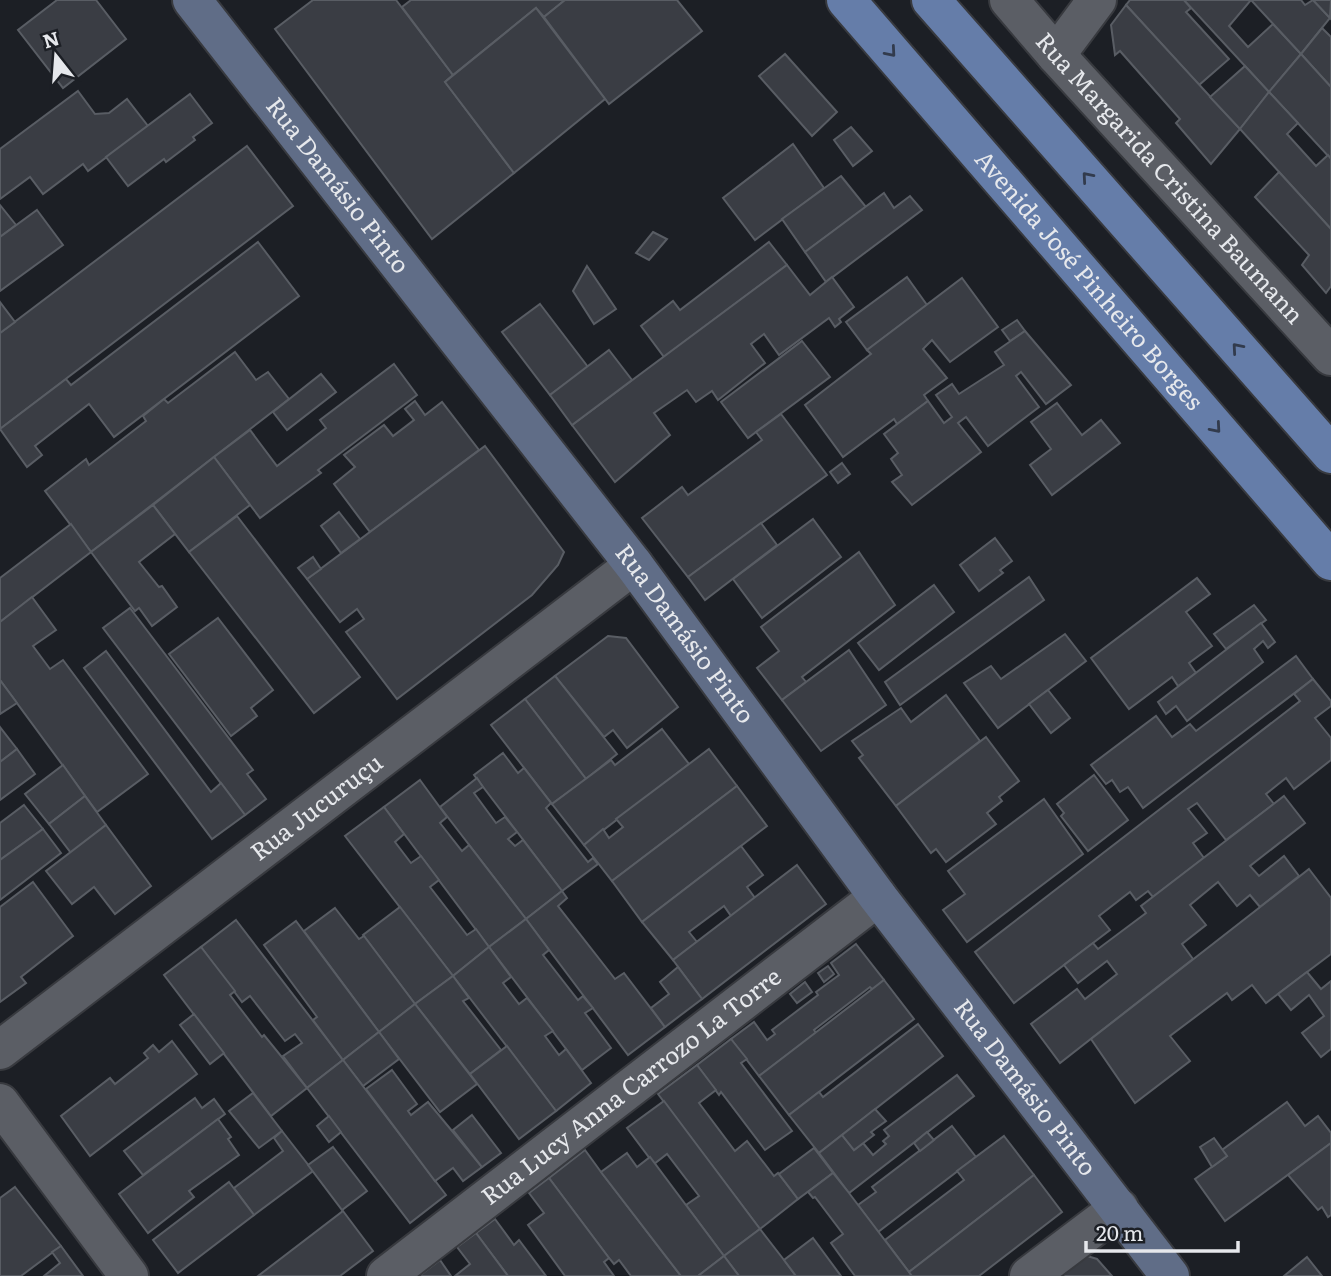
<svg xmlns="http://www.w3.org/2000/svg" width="1331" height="1276" font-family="Literata,serif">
	<rect width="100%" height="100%" fill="#1c1f25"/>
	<g fill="#3a3d44" stroke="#595d64" stroke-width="2">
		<polygon points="57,0 96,0 126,39 63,88 18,30"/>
		<polygon points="313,0 396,0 453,75 445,82 514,173 432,239 275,29"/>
		<polygon points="411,0 565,0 544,17 536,8 453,75 402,7"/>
		<polygon points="565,0 677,0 702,31 609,104 544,17"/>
		<polygon points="1130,0 1184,0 1191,8 1186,12 1229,59 1199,85 1126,5"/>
		<polygon points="1184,0 1251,0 1229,26 1248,47 1273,24 1301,54 1269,92"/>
		<polygon points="1251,0 1301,0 1305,5 1313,0 1330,18 1301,54"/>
		<polygon points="1313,0 1331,0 1330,18"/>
		<polygon points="1126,5 1240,129 1211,164 1176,123 1180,119 1120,51 1115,55 1111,25"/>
		<polygon points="536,8 605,99 514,173 445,82"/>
		<polygon points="1322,28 1331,37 1331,87 1301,54"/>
		<polygon points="785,54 837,112 812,136 759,76"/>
		<polygon points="1301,54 1331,87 1331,159 1269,92"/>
		<polygon points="1245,66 1269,92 1240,129 1210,97"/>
		<polygon points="78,91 95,114 109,113 127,99 148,126 88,171 83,164 43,194 30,177 0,199 0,149"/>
		<polygon points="1269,92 1298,123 1287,134 1316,166 1328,155 1331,159 1331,229 1240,129"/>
		<polygon points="190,94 212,123 193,137 195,140 166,162 164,159 128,186 106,157"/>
		<polygon points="851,127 872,151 853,166 834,140"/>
		<polygon points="793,144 824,188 755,240 723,198"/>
		<polygon points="247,146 293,206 0,429 0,333"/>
		<polygon points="1279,172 1331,229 1331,286 1326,293 1302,265 1309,255 1255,197"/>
		<polygon points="841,176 866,207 805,252 782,219"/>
		<polygon points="884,193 894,208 910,196 922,210 826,282 805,252"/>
		<polygon points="0,205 16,225 0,237"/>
		<polygon points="37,210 63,245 0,291 0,237"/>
		<polygon points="653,232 667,239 649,260 636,253"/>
		<polygon points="258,242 299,296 114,437 89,404 35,446 42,455 27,467 0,429 66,379 71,385"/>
		<polygon points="769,242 787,265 664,357 641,326 673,301 680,310"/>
		<polygon points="787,265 810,295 832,277 854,307 839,319 841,322 835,327 829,318 779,355 764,334 751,344 765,363 718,400 712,391 696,402 687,390 654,413 670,435 615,482 572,425"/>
		<polygon points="587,266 616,309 594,324 573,291"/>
		<polygon points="907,277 927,305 867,350 846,322"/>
		<polygon points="962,278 998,327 950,362 932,340 923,349 947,378 924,395 928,401 897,424 894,419 843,457 805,405 871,354 867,350"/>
		<polygon points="0,302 15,322 0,333"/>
		<polygon points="540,304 588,367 550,395 502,332"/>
		<polygon points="1017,320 1025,331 1010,341 1002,330"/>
		<polygon points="1025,331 1071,385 1046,404 1021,372 1016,376 1039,407 988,446 966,417 958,423 981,452 912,505 892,482 902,475 891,459 898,453 884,434 928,401 944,423 952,417 936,395 952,384 959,394 1004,365 995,352"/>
		<polygon points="802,341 830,377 748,438 721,402"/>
		<polygon points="609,350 632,380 572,425 550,395"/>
		<polygon points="235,352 256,380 268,372 289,399 91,552 45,491 86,459 89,465 146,421 143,416 164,399 168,403"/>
		<polygon points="394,364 417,395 318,470 321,473 260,518 214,457 250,430 277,466 326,428 320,420"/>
		<polygon points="321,374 336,392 287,430 273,412"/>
		<polygon points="415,401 425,415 442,402 479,450 370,532 334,484 355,467 344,455 384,425 393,436 414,420 405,409"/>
		<polygon points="1057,403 1082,435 1101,420 1120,443 1052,495 1030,465 1051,449 1031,422"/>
		<polygon points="781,414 827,475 688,577 642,518 682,487 688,495 762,440 756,432"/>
		<polygon points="485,446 564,552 558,565 532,595 397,699 346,632 364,619 357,609 340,622 307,579"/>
		<polygon points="214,457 250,505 189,552 153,505"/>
		<polygon points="842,463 850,474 838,483 830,472"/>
		<polygon points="153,505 175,534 139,562 159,587 162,586 177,607 152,626 139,608 135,611 91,552"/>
		<polygon points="339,512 360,539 341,553 321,526"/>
		<polygon points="237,516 360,677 314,713 189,552"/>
		<polygon points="813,519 841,557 762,618 733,579"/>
		<polygon points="761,523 777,545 705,600 688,577"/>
		<polygon points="71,524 91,552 0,622 0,578"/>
		<polygon points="995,538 1012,561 1000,570 1003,573 979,591 960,565"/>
		<polygon points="859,552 895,605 802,677 806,682 782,700 757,668 779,651 761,627"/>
		<polygon points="313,557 321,569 307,579 298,568"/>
		<polygon points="1029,577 1044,600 900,705 885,682"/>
		<polygon points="1197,578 1210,594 1186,612 1212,646 1189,663 1196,673 1178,686 1172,677 1129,709 1091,658"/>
		<polygon points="934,585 954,612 879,670 858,643"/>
		<polygon points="32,597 56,630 33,646 50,669 63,660 148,774 97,812 0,680 0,622"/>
		<polygon points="1254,605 1266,620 1226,649 1214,634"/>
		<polygon points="130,608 253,770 247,774 266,799 245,815 103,628"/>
		<polygon points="218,618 273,690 251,708 257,716 231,736 169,654"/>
		<polygon points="1261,623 1275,642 1268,648 1263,641 1254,649 1263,662 1187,721 1176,706 1166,714 1158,702"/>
		<polygon points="1065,634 1086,661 998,728 964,683 991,666 1001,679"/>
		<polygon points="608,636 626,638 678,707 627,748 613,730 604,737 555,676"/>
		<polygon points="849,650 886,705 821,751 782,700"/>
		<polygon points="106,651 211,792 221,783 245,815 212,839 84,668"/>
		<polygon points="1296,656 1313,679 1143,808 1128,787 1120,792 1112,780 1106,784 1091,765 1156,716 1172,737 1190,724 1196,731"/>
		<polygon points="555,676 617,754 586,779 525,699"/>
		<polygon points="1313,679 1331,701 1331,706 1315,718 1331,738 1331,760 1294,789 1286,778 1266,794 1274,804 1226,840 1197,803 1188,809 1207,833 1193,843 1204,858 1153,897 1148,891 1136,900 1130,892 1099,916 1110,930 1014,1003 975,952 1300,701 1294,694"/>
		<polygon points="0,680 17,703 0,714"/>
		<polygon points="1048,690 1070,718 1051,733 1029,704"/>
		<polygon points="946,695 980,741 896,806 859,758 863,755 852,741 901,708 911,722"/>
		<polygon points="525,699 586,779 552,804 491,725"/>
		<polygon points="0,727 17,749 0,762"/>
		<polygon points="662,729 689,764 584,845 552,804 611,760 615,765"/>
		<polygon points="986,737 1019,781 999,797 1002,801 987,813 996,824 946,862 936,849 931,853 896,806"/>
		<polygon points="17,749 35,774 0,800 0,762"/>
		<polygon points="709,749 737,786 612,881 584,845 603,829 609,838 623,827 616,819"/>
		<polygon points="503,753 518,773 524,768 551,803 546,808 588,862 593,858 598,864 562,891 474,775"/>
		<polygon points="63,765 85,796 49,824 25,794"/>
		<polygon points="1094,775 1128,820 1088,851 1061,816 1064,813 1057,804"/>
		<polygon points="477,778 483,787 474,793 496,823 505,817 517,832 508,839 515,846 523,840 562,891 526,919 440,807"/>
		<polygon points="420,780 447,817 440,823 462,851 469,845 526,919 489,947 384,807"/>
		<polygon points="737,786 767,826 642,922 612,881"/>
		<polygon points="85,796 106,825 71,853 49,824"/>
		<polygon points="1284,796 1305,823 1250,866 1259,876 1284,856 1299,876 1260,907 1250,895 1237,906 1218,882 1190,905 1206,925 1182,944 1193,959 1060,1063 1031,1024 1077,989 1085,999 1117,974 1107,961 1078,983 1064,965 1093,943 1098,949 1146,913 1141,906"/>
		<polygon points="1044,799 1083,854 967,942 943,910 965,894 948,871"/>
		<polygon points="24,805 43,829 0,860 0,823"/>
		<polygon points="384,807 404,834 395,842 411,863 421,856 439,880 430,887 467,935 476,929 489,947 453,976 345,836"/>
		<polygon points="106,825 151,886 115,914 94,887 72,904 46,871"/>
		<polygon points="43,829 61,853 0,900 0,860"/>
		<polygon points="741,846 763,875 747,887 755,898 731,916 724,906 689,932 697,942 673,960 642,922"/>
		<polygon points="797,865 826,904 702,999 673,960"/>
		<polygon points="1309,869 1331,898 1331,954 1266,1003 1252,985 1232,1000 1227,993 1170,1036 1190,1061 1135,1103 1091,1039"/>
		<polygon points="33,882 73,936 21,977 26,983 0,1002 0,907"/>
		<polygon points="562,891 567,898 558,906 615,979 624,973 665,1027 628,1055 526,919"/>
		<polygon points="400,907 453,976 415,1004 363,935"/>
		<polygon points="335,908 359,939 364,936 415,1004 379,1032 304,931"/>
		<polygon points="526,919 549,950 543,955 578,1000 583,996 593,1008 585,1013 611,1048 582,1070 489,947"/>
		<polygon points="236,920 343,1060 307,1088 283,1056 302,1043 295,1034 285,1041 250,996 242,1002 201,947"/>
		<polygon points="296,921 379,1032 343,1060 313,1020 317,1017 264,945"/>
		<polygon points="856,944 884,980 873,990 870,987 814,1030 816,1033 759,1076 731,1039 754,1022 767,1040 775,1034 772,1030 818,995 816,992 839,975 831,963"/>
		<polygon points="201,947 235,991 230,995 262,1037 264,1035 307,1088 271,1116 164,975"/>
		<polygon points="489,947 511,977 503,983 519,1004 527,998 553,1031 545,1036 559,1055 566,1049 591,1083 556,1111 453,976"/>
		<polygon points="828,966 834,974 824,982 818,973"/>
		<polygon points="678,967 702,999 665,1027 651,1008 669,994 660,982"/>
		<polygon points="1307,972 1321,989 1331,981 1331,1049 1321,1057 1302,1033 1324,1016 1309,995 1291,1010 1278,994"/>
		<polygon points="453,976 469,998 463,1001 501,1050 470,1074 415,1004"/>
		<polygon points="884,980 914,1019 789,1115 759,1076"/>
		<polygon points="805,982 812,992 797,1003 790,994"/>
		<polygon points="415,1004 477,1084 440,1112 379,1032"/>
		<polygon points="194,1014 224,1053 210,1064 180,1025"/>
		<polygon points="918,1024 943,1056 819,1153 789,1115 819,1092 823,1097"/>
		<polygon points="379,1032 399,1059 363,1086 343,1060"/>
		<polygon points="731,1039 747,1059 741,1063 792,1131 765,1150 721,1092 719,1095 697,1065"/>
		<polygon points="172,1041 197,1074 90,1156 61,1116 110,1078 115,1084 148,1058 144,1053 153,1045 159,1052"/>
		<polygon points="507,1046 556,1111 519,1139 470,1074"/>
		<polygon points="343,1060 446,1195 410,1223 307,1088"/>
		<polygon points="697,1065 716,1090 699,1103 735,1151 747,1141 774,1176 778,1173 798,1199 760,1229 658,1094"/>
		<polygon points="392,1070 417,1104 408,1111 411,1115 428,1102 482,1167 463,1181 453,1168 435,1181 366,1089"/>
		<polygon points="957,1075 974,1096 849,1193 819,1153 842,1135 854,1150 863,1143 873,1155 886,1144 883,1141 889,1136 884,1130"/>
		<polygon points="253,1093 282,1131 259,1148 229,1111"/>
		<polygon points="195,1098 202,1108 214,1099 225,1114 143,1175 124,1151"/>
		<polygon points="664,1101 760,1229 724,1256 686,1205 699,1196 667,1154 654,1164 627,1128"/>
		<polygon points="1287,1102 1305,1126 1318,1116 1331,1133 1331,1143 1225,1221 1195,1179 1227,1156 1222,1150"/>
		<polygon points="875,1109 886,1121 871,1132 874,1135 854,1150 842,1135"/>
		<polygon points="472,1115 501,1153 482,1167 453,1130"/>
		<polygon points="329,1116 341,1132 329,1142 317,1126"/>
		<polygon points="218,1119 231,1137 228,1139 239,1155 189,1191 194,1197 148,1233 119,1194"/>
		<polygon points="952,1126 976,1157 878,1232 858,1205 876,1192 872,1187"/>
		<polygon points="282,1131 313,1171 254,1215 234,1188 283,1151 274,1138"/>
		<polygon points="927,1132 934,1140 920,1151 914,1143"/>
		<polygon points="1004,1136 1034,1175 909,1272 885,1240 964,1180 957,1171"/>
		<polygon points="1214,1138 1227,1156 1212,1167 1200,1147"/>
		<polygon points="1331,1143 1331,1215 1328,1217 1322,1207 1318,1210 1288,1175"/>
		<polygon points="333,1147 367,1191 342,1210 308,1165"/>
		<polygon points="814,1148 833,1173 798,1199 779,1174"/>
		<polygon points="585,1150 601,1172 681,1276 631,1276 619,1260 614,1264 609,1258 549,1178"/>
		<polygon points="627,1153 637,1167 650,1157 724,1256 698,1276 681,1276 601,1172"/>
		<polygon points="833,1173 849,1193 912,1276 855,1276 852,1272 831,1243 843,1234 815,1197 813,1198 808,1192"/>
		<polygon points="1034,1175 1062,1212 979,1276 912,1276 909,1272"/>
		<polygon points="549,1178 609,1258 604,1262 614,1276 565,1276 528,1225 544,1213 529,1193"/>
		<polygon points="229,1182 254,1215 178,1273 153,1240"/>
		<polygon points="15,1187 61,1246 21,1276 0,1276 0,1198"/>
		<polygon points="343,1211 373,1251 340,1276 258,1276"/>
		<polygon points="495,1219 514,1245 519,1240 546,1276 508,1276 476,1233"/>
		<polygon points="760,1229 784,1260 796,1276 739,1276 724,1256"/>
		<polygon points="476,1233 508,1276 455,1276 470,1264 457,1247"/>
		<polygon points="813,1238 841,1276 796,1276 784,1260"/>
		<polygon points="61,1246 83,1276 44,1276 60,1263 52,1252"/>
		<polygon points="724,1256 739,1276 698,1276"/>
		<polygon points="1087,1256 1097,1259 1112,1276 1061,1276"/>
		<polygon points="1307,1257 1322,1276 1284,1276"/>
		<polygon points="440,1260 451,1276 419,1276"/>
	</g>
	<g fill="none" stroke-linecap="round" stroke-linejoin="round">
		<g stroke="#383a3f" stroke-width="42">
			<g id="street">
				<path id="s1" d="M 1009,0 L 1056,55 L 1331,356"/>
				<polyline points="1056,55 1097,0"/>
				<path id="s2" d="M 0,1050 L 634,565"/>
				<polyline points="0,1103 129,1276"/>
				<path id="s3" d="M 386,1276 L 878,897"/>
				<polyline points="1029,1276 1119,1208"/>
			</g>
		</g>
		<g stroke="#383a3f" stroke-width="42">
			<g id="secondary">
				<path id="s4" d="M 192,0 L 634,565 L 878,897 L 1170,1276"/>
			</g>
		</g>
		<g stroke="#383a3f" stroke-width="42">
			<g id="primary">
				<path id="s5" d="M 846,0 L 1331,561"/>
				<polyline points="931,0 1331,454"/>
			</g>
		</g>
		<use href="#street" stroke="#5b5e65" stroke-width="38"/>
		<use href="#secondary" stroke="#606d87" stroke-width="38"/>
		<use href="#primary" stroke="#657da9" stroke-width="38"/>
	</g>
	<defs><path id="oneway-chevron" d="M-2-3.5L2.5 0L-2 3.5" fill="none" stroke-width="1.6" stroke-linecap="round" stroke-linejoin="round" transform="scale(1.75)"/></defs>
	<g stroke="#323b4d">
		<use href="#oneway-chevron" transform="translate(891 52) rotate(49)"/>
		<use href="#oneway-chevron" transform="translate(1087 177) rotate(-131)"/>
		<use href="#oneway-chevron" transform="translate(1237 348) rotate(-131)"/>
		<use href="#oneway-chevron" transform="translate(1216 428) rotate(49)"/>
	</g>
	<g text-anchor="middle" stroke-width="7" stroke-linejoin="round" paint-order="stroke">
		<g font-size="24" fill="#e6e8ec" stroke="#1c1f25">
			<text dy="8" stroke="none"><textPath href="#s1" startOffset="240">Rua Margarida Cristina Baumann</textPath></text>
			<text dy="8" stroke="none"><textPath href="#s4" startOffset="236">Rua Damásio Pinto</textPath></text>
			<text dy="8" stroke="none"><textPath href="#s5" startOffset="371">Avenida José Pinheiro Borges</textPath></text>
			<text dy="8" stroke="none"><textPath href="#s4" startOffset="803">Rua Damásio Pinto</textPath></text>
			<text dy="8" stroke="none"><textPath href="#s2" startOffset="399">Rua Jucuruçu</textPath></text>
			<text dy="8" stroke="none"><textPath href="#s3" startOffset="310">Rua Lucy Anna Carrozo La Torre</textPath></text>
			<text dy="8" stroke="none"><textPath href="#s4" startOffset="1370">Rua Damásio Pinto</textPath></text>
		</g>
	</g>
	<g transform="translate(56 56) rotate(343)" stroke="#1c1f25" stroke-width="5" paint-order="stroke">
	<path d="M0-5L12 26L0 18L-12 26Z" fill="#e6e8ec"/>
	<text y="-10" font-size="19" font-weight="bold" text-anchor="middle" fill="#e6e8ec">N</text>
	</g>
	<path d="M1086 1241v10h152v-10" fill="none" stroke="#e6e8ec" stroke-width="3.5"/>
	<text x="1096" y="1241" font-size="21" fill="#e6e8ec" stroke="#1c1f25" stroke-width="5" paint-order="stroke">20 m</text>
</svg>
